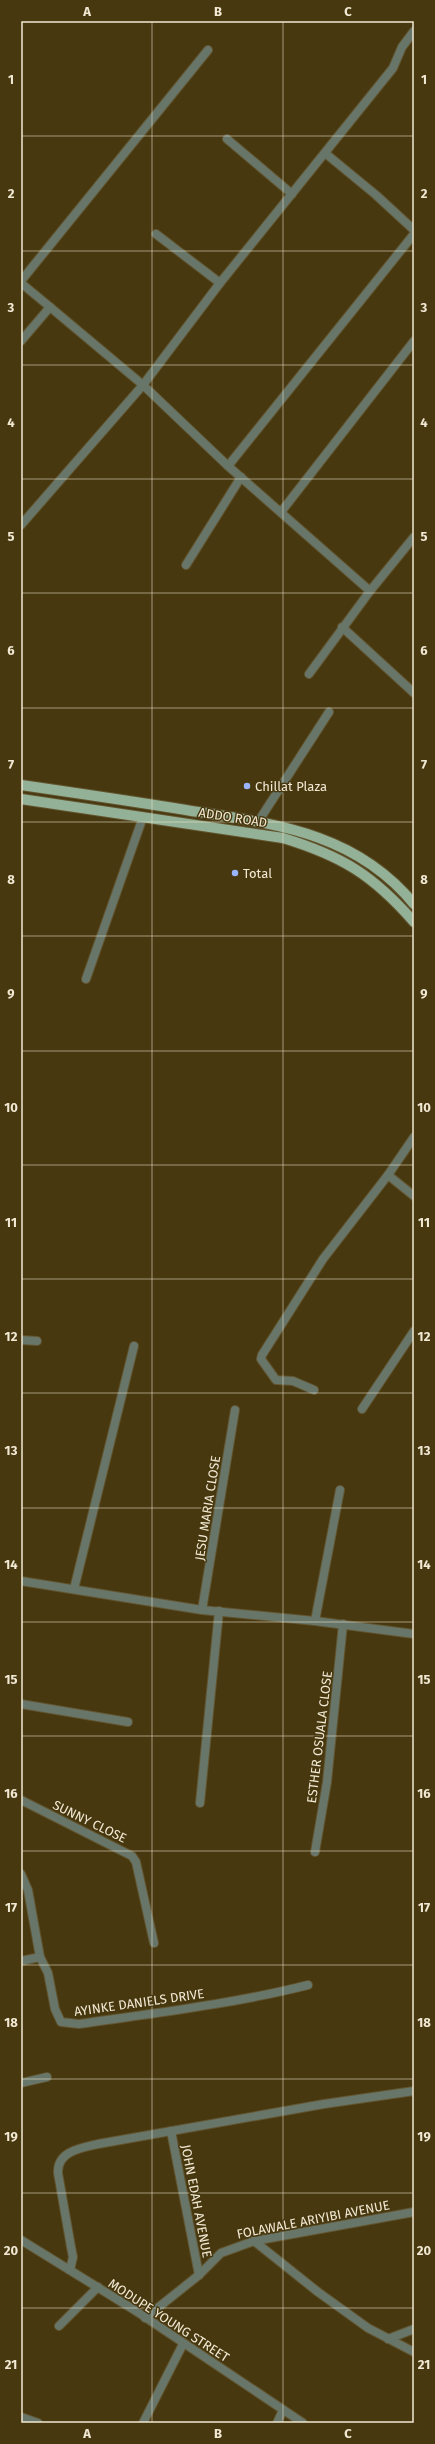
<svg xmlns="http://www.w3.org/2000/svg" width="435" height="2444" font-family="'Fira Sans',sans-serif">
	<rect width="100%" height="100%" fill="#47380f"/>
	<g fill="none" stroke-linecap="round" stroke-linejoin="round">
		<g stroke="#62542f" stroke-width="10">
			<g id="minor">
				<polyline points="227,139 292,194"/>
				<polyline points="325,153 376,195 414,230"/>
				<polyline points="156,234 220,283"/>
				<polyline points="21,281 208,50"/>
				<polyline points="21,283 50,307 21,341"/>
				<polyline points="50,307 143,385 228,466 370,591 414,537"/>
				<polyline points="228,466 414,234"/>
				<polyline points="281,512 414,341"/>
				<polyline points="21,525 143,385 220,283 393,68 402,47 414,31"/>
				<polyline points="186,565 241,477"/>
				<polyline points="342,627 414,693"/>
				<polyline points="309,674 370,591"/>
				<polyline points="258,822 329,712"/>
				<polyline points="86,979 143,817"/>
				<polyline points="388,1175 414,1196"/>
				<polyline points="21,1340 37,1341"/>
				<polyline points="314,1390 293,1381 276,1380 261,1359 262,1355 323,1259 388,1175 414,1137"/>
				<polyline points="362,1409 414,1331"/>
				<polyline points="21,1581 202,1610 315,1621 414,1634"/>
				<polyline points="74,1589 134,1346"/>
				<polyline points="202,1610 235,1410"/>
				<polyline points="315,1621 340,1490"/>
				<polyline points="21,1704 128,1722"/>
				<polyline points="21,1800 132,1856 136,1862 154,1943"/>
				<polyline points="200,1803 219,1611"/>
				<polyline points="315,1852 327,1782 343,1624"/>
				<path d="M 21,1874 L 28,1890 L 40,1957 L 48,1973 L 55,2009 L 61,2022 L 79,2024 C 155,2013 233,2004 308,1985"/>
				<polyline points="21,1961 40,1957"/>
				<polyline points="21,2083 47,2077"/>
				<polyline points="171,2131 199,2275"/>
				<polyline points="21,2240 136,2311 303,2423"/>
				<polyline points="254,2241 318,2292 368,2328 414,2352"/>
				<path d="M 70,2270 L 73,2257 L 71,2247 L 58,2173 C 57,2151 81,2148 98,2144 L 324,2104 L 414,2091"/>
				<polyline points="145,2318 199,2275 221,2253 254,2241 414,2212"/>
				<polyline points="59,2326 98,2287"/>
				<polyline points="388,2339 414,2329"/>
				<polyline points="21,2417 38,2423"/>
				<polyline points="143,2423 183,2344"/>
				<polyline points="277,2423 283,2410"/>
			</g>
		</g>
		<g stroke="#62542f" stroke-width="12">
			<g id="primary">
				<path d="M 21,785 C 76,793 131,801 186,810 C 273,824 354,831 414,904"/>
				<path d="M 21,799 L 283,838 C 342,856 373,875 414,922"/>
			</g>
		</g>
		<use href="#minor" stroke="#677669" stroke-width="8"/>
		<use href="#primary" stroke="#93b196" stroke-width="10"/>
	</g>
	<path fill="none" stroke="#f2e9d4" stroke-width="1" stroke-opacity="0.55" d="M 152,21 L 152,2423M 283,21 L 283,2423M 21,136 L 414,136M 21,251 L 414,251M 21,365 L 414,365M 21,479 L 414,479M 21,593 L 414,593M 21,708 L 414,708M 21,822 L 414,822M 21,936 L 414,936M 21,1051 L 414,1051M 21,1165 L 414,1165M 21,1279 L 414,1279M 21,1393 L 414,1393M 21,1508 L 414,1508M 21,1622 L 414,1622M 21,1736 L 414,1736M 21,1851 L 414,1851M 21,1965 L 414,1965M 21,2079 L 414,2079M 21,2193 L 414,2193M 21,2308 L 414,2308"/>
	<g fill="#9ab5fd" stroke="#47380f" stroke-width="1.5">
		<circle cx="247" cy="786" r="4"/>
		<circle cx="235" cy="873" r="4"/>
	</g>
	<g text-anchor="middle" stroke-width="3" stroke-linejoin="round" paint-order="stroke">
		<g font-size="13" fill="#f2e9d4" stroke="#47380f" text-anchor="start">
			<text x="255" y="791">Chillat Plaza</text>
			<text x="243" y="878">Total</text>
		</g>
		<g font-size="13" fill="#f2e9d4" stroke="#47380f">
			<text transform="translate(233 817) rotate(9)" y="5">ADDO ROAD</text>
			<text transform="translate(207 1508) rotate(-81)" y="5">JESU MARIA CLOSE</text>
			<text transform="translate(319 1737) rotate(-83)" y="5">ESTHER OSUALA CLOSE</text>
			<text transform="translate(90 1821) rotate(26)" y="5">SUNNY CLOSE</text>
			<text transform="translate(139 2002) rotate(-8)" y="5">AYINKE DANIELS DRIVE</text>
			<text transform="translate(197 2201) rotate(79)" y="5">JOHN EDAH AVENUE</text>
			<text transform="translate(313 2219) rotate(-11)" y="5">FOLAWALE ARIYIBI AVENUE</text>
			<text transform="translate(169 2320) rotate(33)" y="5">MODUPE YOUNG STREET</text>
		</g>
	</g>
	<rect width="435" height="2444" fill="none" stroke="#47380f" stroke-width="44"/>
	<rect x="22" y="22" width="391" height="2400" fill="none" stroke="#f2e9d4" stroke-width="1.5"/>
	<g font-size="13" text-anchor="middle" font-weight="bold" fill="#f2e9d4">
		<text x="87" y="16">A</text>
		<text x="218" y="16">B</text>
		<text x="348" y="16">C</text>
		<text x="11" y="84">1</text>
		<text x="424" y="84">1</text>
		<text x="11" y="198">2</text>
		<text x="424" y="198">2</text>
		<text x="11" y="312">3</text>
		<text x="424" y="312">3</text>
		<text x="11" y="427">4</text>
		<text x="424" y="427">4</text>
		<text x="11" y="541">5</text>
		<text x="424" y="541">5</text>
		<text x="11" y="655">6</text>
		<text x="424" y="655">6</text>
		<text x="11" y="769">7</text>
		<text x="424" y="769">7</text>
		<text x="11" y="884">8</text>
		<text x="424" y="884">8</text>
		<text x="11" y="998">9</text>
		<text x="424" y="998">9</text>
		<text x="11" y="1112">10</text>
		<text x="424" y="1112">10</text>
		<text x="11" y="1227">11</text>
		<text x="424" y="1227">11</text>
		<text x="11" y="1341">12</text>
		<text x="424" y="1341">12</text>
		<text x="11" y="1455">13</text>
		<text x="424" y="1455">13</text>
		<text x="11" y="1569">14</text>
		<text x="424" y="1569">14</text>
		<text x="11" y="1684">15</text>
		<text x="424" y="1684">15</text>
		<text x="11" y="1798">16</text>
		<text x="424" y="1798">16</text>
		<text x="11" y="1912">17</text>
		<text x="424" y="1912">17</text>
		<text x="11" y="2027">18</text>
		<text x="424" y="2027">18</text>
		<text x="11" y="2141">19</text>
		<text x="424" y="2141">19</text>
		<text x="11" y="2255">20</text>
		<text x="424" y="2255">20</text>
		<text x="11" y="2369">21</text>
		<text x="424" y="2369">21</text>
		<text x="87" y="2438">A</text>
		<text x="218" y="2438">B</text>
		<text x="348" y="2438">C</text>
	</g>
</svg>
